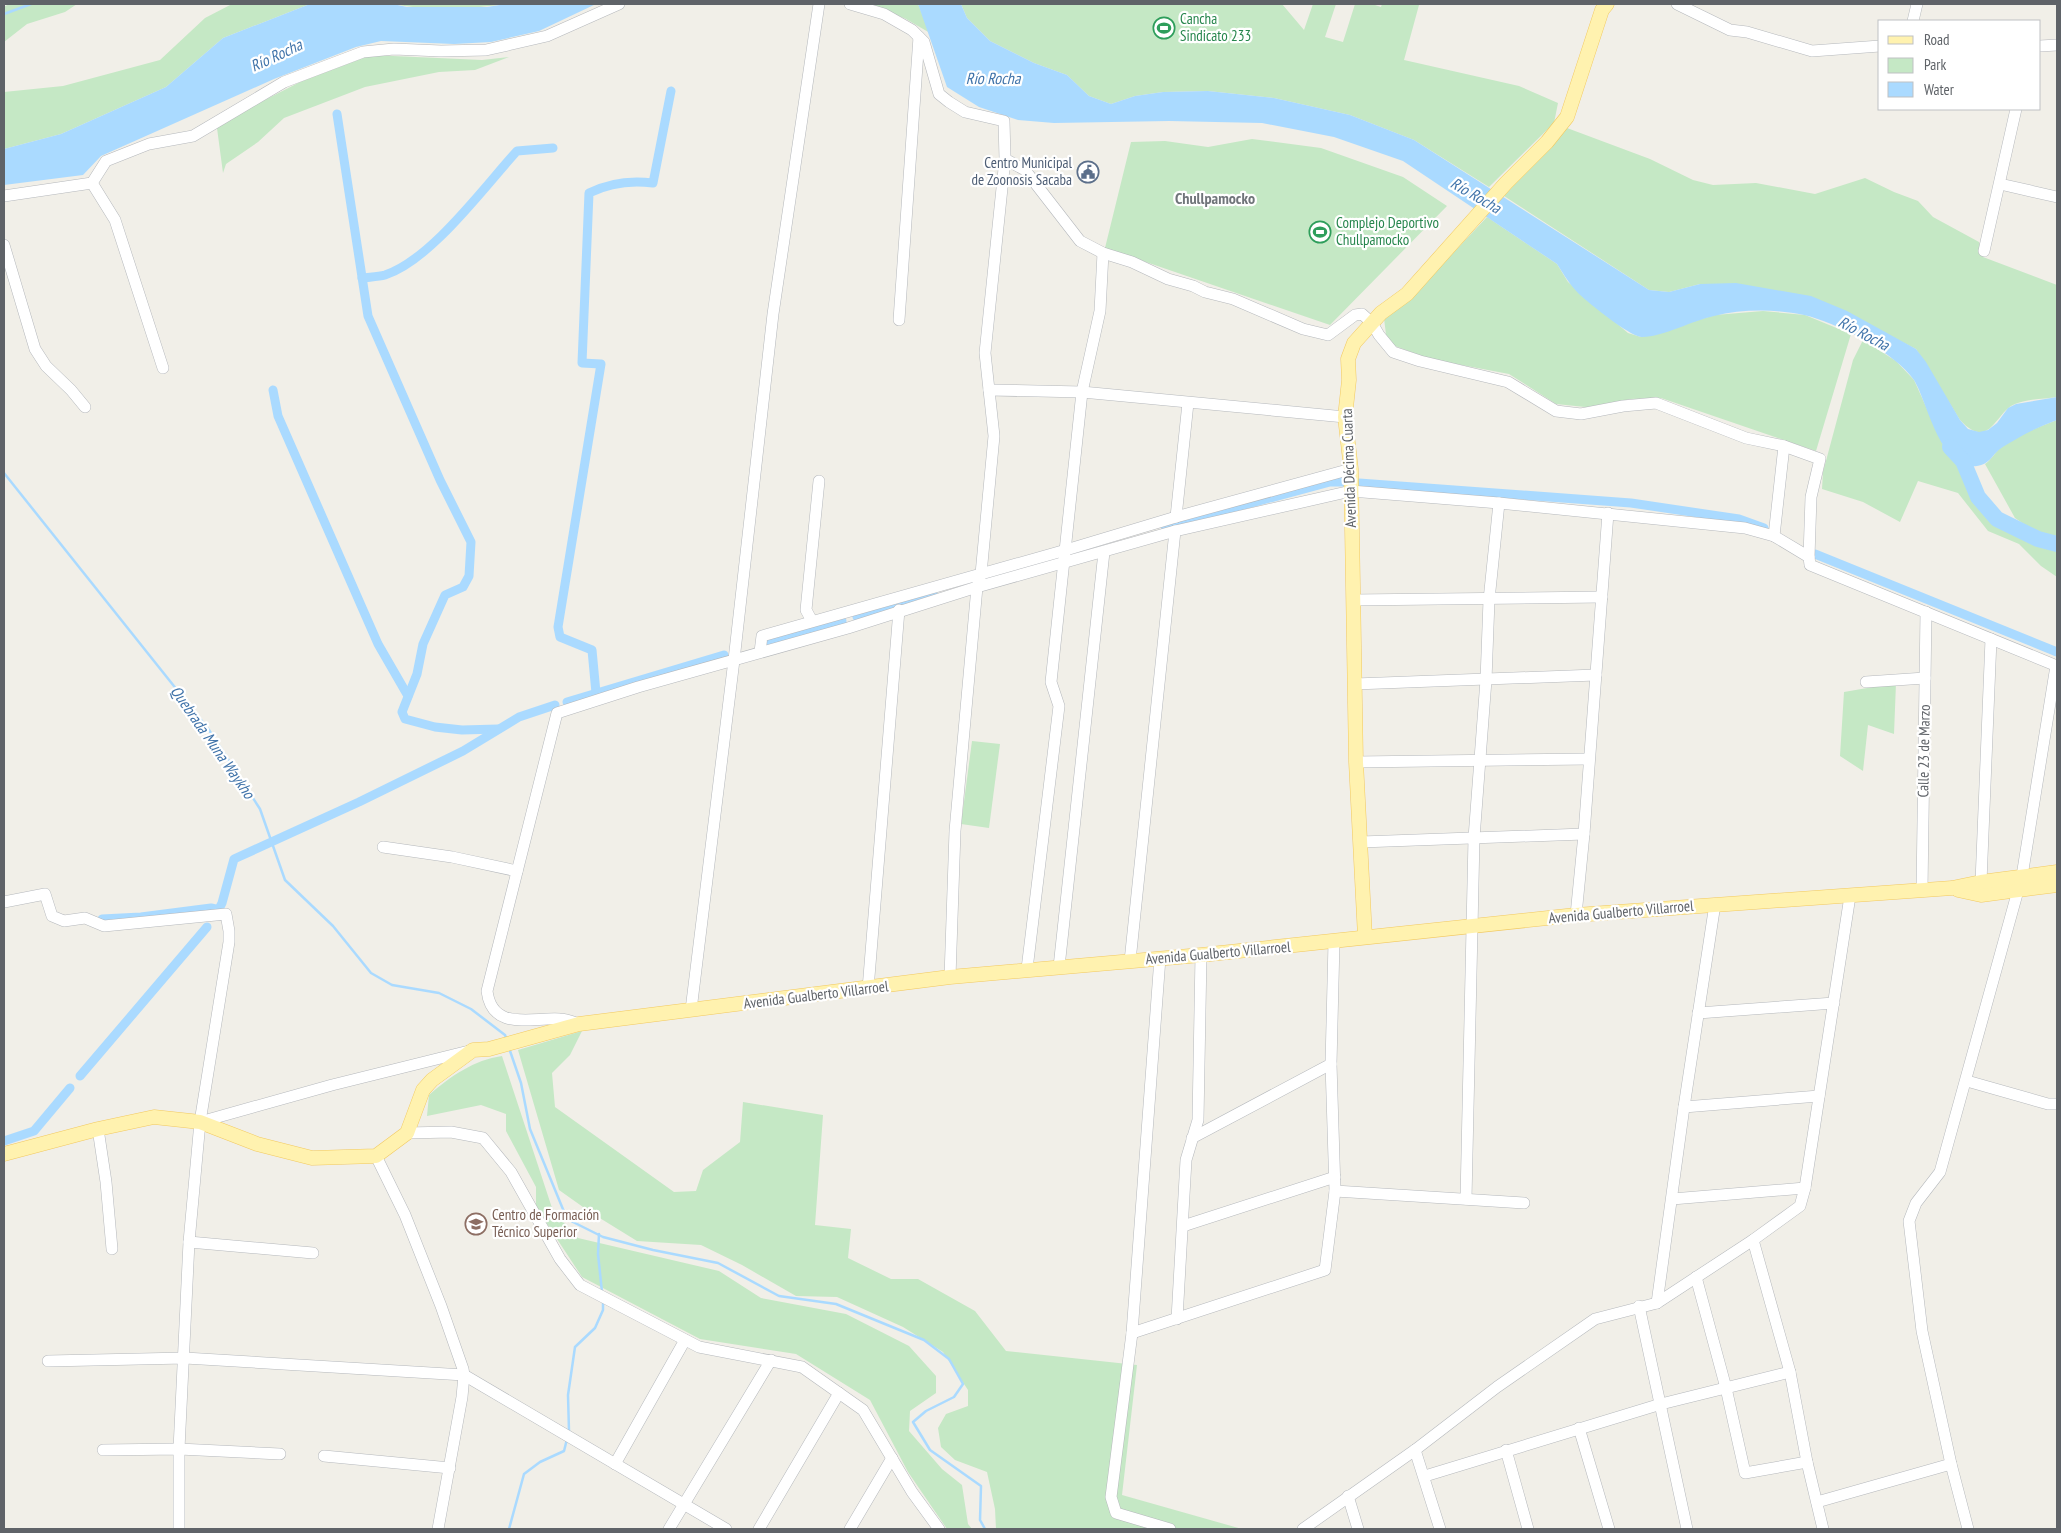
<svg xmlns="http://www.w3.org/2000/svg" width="2061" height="1533" font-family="'PT Sans Narrow',sans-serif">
	<rect width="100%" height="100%" fill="#f1efe8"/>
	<g fill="#c5e8c5">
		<polygon points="9,4 77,4 65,12 27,24 4,42 4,7"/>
		<polygon points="232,4 310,4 223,38 166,87 61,134 4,149 4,92 63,86 160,60 205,18"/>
		<path d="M 393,4 L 506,4 C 474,9 425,11 393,4 Z"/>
		<polygon points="871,4 918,4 930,33 906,19"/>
		<polygon points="961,4 1282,4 1304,30 1313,4 1336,4 1325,37 1343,42 1355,4 1372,4 1381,7 1382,4 1422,4 1419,5 1404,60 1519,86 1558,103 1554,123 1489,187 1414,140 1350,115 1274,98 1208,91 1163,92 1135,96 1111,104 1089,96 1067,75 1034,63 990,41 967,18"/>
		<polygon points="371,55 482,60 509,57 475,70 439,72 365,87 284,118 258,142 226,164 223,173 217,128 257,104 300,82"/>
		<path d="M 1567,128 L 1650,159 L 1693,180 L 1713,185 L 1756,183 L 1815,194 L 1865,178 L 1894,192 L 1918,201 L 1933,217 L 1979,242 L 1983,257 L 2057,285 L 2057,397 C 2044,399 2027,399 2015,404 C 1995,412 1990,452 1960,420 L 1916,349 L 1882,332 L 1700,284 L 1669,292 L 1649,290 L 1504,196 Z"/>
		<polygon points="1252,139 1321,148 1403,177 1447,206 1330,325 1105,248 1131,142 1165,141 1208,147"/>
		<polygon points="1487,217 1557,264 1568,282 1628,333 1641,337 1715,315 1763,311 1805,315 1851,334 1816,451 1661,398 1630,399 1595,408 1556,404 1509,374 1430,359 1387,343 1384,318 1410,299"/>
		<polygon points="1863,340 1896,361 1914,380 1946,451 1960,462 1970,497 1993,522 2031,543 2057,550 2057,577 2041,566 2019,544 1988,531 1958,493 1918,481 1900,522 1863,502 1822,489 1823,472 1853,360"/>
		<path d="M 2057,420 L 2057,539 L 2038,534 L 2015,518 L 1985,464 C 1991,460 1994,454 1999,449 C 2014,436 2039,427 2057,420 Z"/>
		<polygon points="1896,683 1894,734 1868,725 1863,771 1840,756 1844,692"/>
		<polygon points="972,741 1000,744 989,828 961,824"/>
		<polygon points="582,1031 570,1055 552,1073 555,1107 674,1192 696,1191 703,1170 740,1142 743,1102 823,1115 815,1225 851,1229 848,1258 891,1279 918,1279 975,1311 1006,1351 1137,1365 1122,1495 1242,1529 996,1529 995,1509 987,1472 955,1460 941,1447 938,1428 946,1414 968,1406 968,1390 943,1352 903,1327 837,1297 796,1296 742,1265 701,1245 637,1241 590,1212 559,1190 518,1050"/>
		<path d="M 502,1056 L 553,1211 L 578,1238 L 719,1271 L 761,1298 L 846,1314 L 909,1346 L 936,1376 L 936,1393 L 910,1411 L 909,1431 L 942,1469 L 962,1485 L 968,1524 L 972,1529 L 947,1529 L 908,1472 L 870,1400 L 796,1354 L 700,1339 L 582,1277 L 536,1207 L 536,1187 L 506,1131 L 506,1114 L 481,1105 L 427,1116 L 429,1095 C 451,1076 474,1060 502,1056 Z"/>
	</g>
	<g fill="#aadaff">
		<polygon points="310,4 393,4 407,7 487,7 506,4 596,4 539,31 491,42 454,44 381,41 356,47 274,79 101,156 83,175 4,185 4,149 61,134 166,87 223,38"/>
		<path d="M 918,4 L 961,4 L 967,18 L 990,41 L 1034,63 L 1067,75 L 1089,96 L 1111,104 L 1135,96 L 1163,92 L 1208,91 L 1274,98 L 1350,115 L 1414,140 L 1649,290 L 1669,292 L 1700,284 L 1736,283 L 1811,296 L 1847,311 L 1916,349 L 1926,362 L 1960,420 L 1968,429 L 1979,432 L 1988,430 L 1997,423 L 2008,408 L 2016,404 L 2057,397 L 2057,420 C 2042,426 2027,432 2013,441 C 2009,443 2004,446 2000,449 C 1991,456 1990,464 1977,466 C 1940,471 1928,403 1914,380 C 1896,353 1835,322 1804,315 C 1776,309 1742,309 1714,316 C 1694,320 1660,338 1641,337 C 1628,335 1590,304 1579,294 C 1570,285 1564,275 1557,264 L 1403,161 L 1334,137 L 1262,123 L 1169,121 L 1054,123 L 1018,120 L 979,107 L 947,87 Z"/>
	</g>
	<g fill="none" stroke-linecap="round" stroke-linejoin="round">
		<g stroke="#aadaff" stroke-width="2.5">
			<polyline points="4,14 31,4"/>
			<polyline points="4,473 209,730 260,809 285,880 333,926 371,973 392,985 439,993 471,1009 505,1035 506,1038"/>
			<polyline points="509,1048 521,1083 530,1129 567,1219 603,1237 653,1250 718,1263 779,1296 836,1304 924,1340 949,1359 963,1384 954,1397 926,1411 913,1422 930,1450 981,1486 980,1520 985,1529"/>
			<polyline points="599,1234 598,1254 602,1292"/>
			<polyline points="569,1431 568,1395 575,1347 595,1328 603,1310 603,1300"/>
			<polyline points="509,1529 524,1474 540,1462 564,1451 567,1439"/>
		</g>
		<g stroke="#aadaff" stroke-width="9">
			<polyline points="337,114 368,316 440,480 471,542 469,576 463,587 445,595 423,644 417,674 402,712 405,719 435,727 462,730 498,729"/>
			<path d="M 362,278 C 369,277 378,277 385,275 C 431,260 484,187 517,151 L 553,148"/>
			<polyline points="273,390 278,416 378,644 408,696"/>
			<polyline points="1359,483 1631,503 1739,519 1764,528"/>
			<polyline points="1165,526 1330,482 1344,482"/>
			<polyline points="1815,554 2057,652"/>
			<polyline points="857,617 933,593"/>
			<polyline points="769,642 842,621"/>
			<path d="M 596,693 L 592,650 L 560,637 L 558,627 L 601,364 L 582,363 L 589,193 C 609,183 630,180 653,183 L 671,91"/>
			<polyline points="567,702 724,655"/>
			<polyline points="217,913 222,903 234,859 359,802 463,751 519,717 555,705"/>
			<polyline points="102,919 141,917 211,908 220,910"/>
			<polyline points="80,1076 207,927"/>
			<polyline points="4,1141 34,1131 70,1088"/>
		</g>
		<polyline stroke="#aadaff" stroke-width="16" points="1950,447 1963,461 1978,497 1997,519 2038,539 2057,544"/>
		<g stroke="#b5b8bc" stroke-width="12">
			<g id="minor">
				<polyline points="850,4 884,14 912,30 924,42 939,94 949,102 965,112 1004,121 1005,159 985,353 994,436 981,574 977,587 955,831 950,977"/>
				<polyline points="1677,4 1730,30 1747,32 1812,51 1880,46"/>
				<polyline points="1913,21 1917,4"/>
				<polyline points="2040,46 2057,45"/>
				<polyline points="1005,159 1025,170 1080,241 1103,253 1132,262 1168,279 1193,286 1205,292 1233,299 1303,329 1328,335 1355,315 1362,314 1372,323 1379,335 1393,352 1420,361 1508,382 1556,411 1581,414 1623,406 1656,403 1746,438 1784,446 1820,459 1811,497 1809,557"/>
				<polyline points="92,183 115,220 163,368"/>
				<polyline points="2000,184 2057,197"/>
				<polyline points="4,196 92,183 106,161 149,144 193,136 284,82 363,52 394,49 441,51 486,50 547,36 619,4"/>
				<polyline points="4,245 35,349 46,366 71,390 85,407"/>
				<polyline points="1984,251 2016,109"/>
				<polyline points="899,320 919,37"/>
				<polyline points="989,390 1082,392 1345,417"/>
				<polyline points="1176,517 1188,403"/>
				<polyline points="1774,536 1784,446"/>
				<polyline points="1353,600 1602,597"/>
				<polyline points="812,621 806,610 819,481"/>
				<polyline points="760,652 762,636 1066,550 1176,517 1351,469"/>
				<polyline points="1866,682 1925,678"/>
				<polyline points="1355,684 1596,675"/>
				<polyline points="1356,762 1589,759"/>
				<polyline points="1361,842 1584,834"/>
				<polyline points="383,847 452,857 517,871"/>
				<polyline points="1981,882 1991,639"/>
				<polyline points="1922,891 1926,612"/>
				<polyline points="4,902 45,894 52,916 64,921 85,918 104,926 226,914 229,931 229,942 200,1122 189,1242 179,1449 179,1529"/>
				<polyline points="1576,915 1584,834 1608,513"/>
				<polyline points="1160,958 1132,1333 1111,1497 1116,1513 1170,1529"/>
				<polyline points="1130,961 1175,531"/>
				<polyline points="1059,967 1104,552"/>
				<polyline points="1027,969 1059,706 1051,682 1082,392 1100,311 1103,253"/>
				<polyline points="868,989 899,610"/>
				<polyline points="691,1010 734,660 773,314 819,4"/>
				<polyline points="1698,1013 1834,1003"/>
				<path d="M 579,1024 C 573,1022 566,1019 560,1019 C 532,1017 492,1032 487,991 L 557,713 L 638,687 L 848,628 L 977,587 L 1175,531 L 1351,491 L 1499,503 L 1745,528 L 1774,536 L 1809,557 L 1810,565 L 2057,666"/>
				<polyline points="1967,1081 2048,1104 2057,1104"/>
				<polyline points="1684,1107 1819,1096"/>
				<polyline points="200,1122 332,1085 469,1051"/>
				<polyline points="98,1129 106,1182 112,1249"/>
				<polyline points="407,1133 451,1132 483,1138 511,1172 560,1259 580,1285 699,1347 802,1367 863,1410 912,1492 939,1529"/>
				<polyline points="1192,1138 1331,1064"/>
				<polyline points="376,1156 405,1215 441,1306 463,1369 464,1375 462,1397 438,1529"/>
				<polyline points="1335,1191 1524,1203"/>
				<polyline points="1466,1199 1474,838 1486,680 1489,600 1499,503"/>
				<polyline points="1672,1199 1805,1188"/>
				<polyline points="1183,1226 1335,1177"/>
				<polyline points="1753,1240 1790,1372 1807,1462 1823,1529"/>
				<polyline points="189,1242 313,1253"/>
				<polyline points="1696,1277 1726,1388 1745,1473 1807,1462"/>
				<polyline points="1657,1303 1684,1107 1715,904"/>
				<polyline points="1639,1306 1687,1529"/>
				<polyline points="1177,1319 1186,1160 1198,1120 1201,955"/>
				<polyline points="1132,1333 1325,1270 1335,1191 1331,1064 1334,942"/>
				<polyline points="48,1361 185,1358 464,1375 726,1529"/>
				<polyline points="1579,1428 1609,1529"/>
				<polyline points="103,1450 179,1449 280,1454"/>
				<polyline points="1415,1450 1440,1529"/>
				<polyline points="1506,1450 1528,1529"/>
				<polyline points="324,1456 450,1468"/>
				<polyline points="615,1464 685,1340"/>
				<polyline points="1425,1476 1661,1404 1790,1372"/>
				<polyline points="1348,1496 1358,1529"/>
				<polyline points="1817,1502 1951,1464"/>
				<polyline points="669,1529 771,1360"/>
				<polyline points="759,1529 839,1393"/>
				<polyline points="850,1529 892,1458"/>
				<polyline points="1303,1529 1415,1450 1497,1387 1595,1319 1657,1303 1753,1240 1800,1206 1805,1188 1850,896"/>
				<polyline points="1968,1529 1951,1464 1922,1331 1909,1221 1916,1203 1940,1172 2022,876 2056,666"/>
			</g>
		</g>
		<g stroke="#f2c960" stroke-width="15">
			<g id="major">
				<polyline points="1958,890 1981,895 2057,885"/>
				<polyline points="1365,937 1356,762 1351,469 1345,417 1349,380 1348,359 1354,343 1381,313 1407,294 1506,183 1547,142 1567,117 1602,10 1607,4"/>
				<polyline points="4,1154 98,1129 154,1117 200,1122 257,1144 312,1158 376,1156 407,1133 423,1090 432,1080 473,1050 489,1049 579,1024 950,977 1201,955 1576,915 1952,888 1981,882 2057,872"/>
			</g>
		</g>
		<use href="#minor" stroke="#fff" stroke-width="11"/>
		<use href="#major" stroke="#fff2af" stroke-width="14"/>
	</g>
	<defs>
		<g id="stadium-ring" transform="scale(1.125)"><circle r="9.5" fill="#fff" stroke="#2e9e5b" stroke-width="1.5"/><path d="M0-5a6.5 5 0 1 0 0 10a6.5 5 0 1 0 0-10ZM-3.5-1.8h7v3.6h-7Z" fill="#2e9e5b"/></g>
		<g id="civic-ring" transform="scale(1.125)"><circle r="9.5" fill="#fff" stroke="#5c6f8a" stroke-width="1.5"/><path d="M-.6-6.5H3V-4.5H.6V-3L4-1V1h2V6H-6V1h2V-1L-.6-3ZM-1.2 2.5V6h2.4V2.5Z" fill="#5c6f8a"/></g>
		<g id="university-ring" transform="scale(1.125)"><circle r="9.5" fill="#fff" stroke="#8d6e63" stroke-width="1.5"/><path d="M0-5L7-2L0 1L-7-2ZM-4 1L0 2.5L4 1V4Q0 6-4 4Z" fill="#8d6e63"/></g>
	</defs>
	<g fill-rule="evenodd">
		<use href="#stadium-ring" x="1164" y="28"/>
		<use href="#civic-ring" x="1088" y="172"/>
		<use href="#stadium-ring" x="1320" y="232"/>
		<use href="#university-ring" x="476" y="1224"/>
	</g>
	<g text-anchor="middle" stroke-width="4.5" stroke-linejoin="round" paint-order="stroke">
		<g font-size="15" fill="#27864d" stroke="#fff" text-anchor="start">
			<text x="1180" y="24">Cancha<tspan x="1180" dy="17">Sindicato 233</tspan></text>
			<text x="1336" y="228">Complejo Deportivo<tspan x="1336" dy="17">Chullpamocko</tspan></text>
		</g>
		<g font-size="15" fill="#4e5e75" stroke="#fff" text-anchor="end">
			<text x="1072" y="168">Centro Municipal<tspan x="1072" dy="17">de Zoonosis Sacaba</tspan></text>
		</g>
		<g font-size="15" fill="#5f6368" stroke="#fff">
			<text transform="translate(1349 468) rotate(-92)" y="5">Avenida Décima Cuarta</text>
			<text transform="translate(1924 751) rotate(-89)" y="5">Calle 23 de Marzo</text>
			<text transform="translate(1621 912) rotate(-5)" y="5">Avenida Gualberto Villarroel</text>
			<text transform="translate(1218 953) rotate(-5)" y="5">Avenida Gualberto Villarroel</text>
			<text transform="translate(816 995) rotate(-7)" y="5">Avenida Gualberto Villarroel</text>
		</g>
		<g font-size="15" fill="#785e54" stroke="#fff" text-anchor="start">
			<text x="492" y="1220">Centro de Formación<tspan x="492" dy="17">Técnico Superior</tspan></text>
		</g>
		<g font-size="16" font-style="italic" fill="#4174aa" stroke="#fff">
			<text transform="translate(276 55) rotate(-25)" y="6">Río Rocha</text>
			<text x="993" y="84">Río Rocha</text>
			<text transform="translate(1476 195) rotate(30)" y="6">Río Rocha</text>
			<text transform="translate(1864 333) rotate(28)" y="6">Río Rocha</text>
			<text transform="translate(213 742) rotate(55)" y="6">Quebrada Muna Waykho</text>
		</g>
		<g font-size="16" font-weight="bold" fill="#70757a" stroke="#fff">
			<text x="1215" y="204">Chullpamocko</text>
		</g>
	</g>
	<rect width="2061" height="1533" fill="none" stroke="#5f6368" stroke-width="10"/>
	<rect x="1878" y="20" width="162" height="90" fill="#ffffff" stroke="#bfc1c3"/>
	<rect x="1888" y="36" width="25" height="8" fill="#fff2af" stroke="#bfc1c3"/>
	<text x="1924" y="45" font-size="15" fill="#5f6368">Road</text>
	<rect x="1888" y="58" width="25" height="15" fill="#c5e8c5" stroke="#bfc1c3"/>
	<text x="1924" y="70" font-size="15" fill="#5f6368">Park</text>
	<rect x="1888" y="82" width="25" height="15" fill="#aadaff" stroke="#bfc1c3"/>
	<text x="1924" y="95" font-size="15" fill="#5f6368">Water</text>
</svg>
